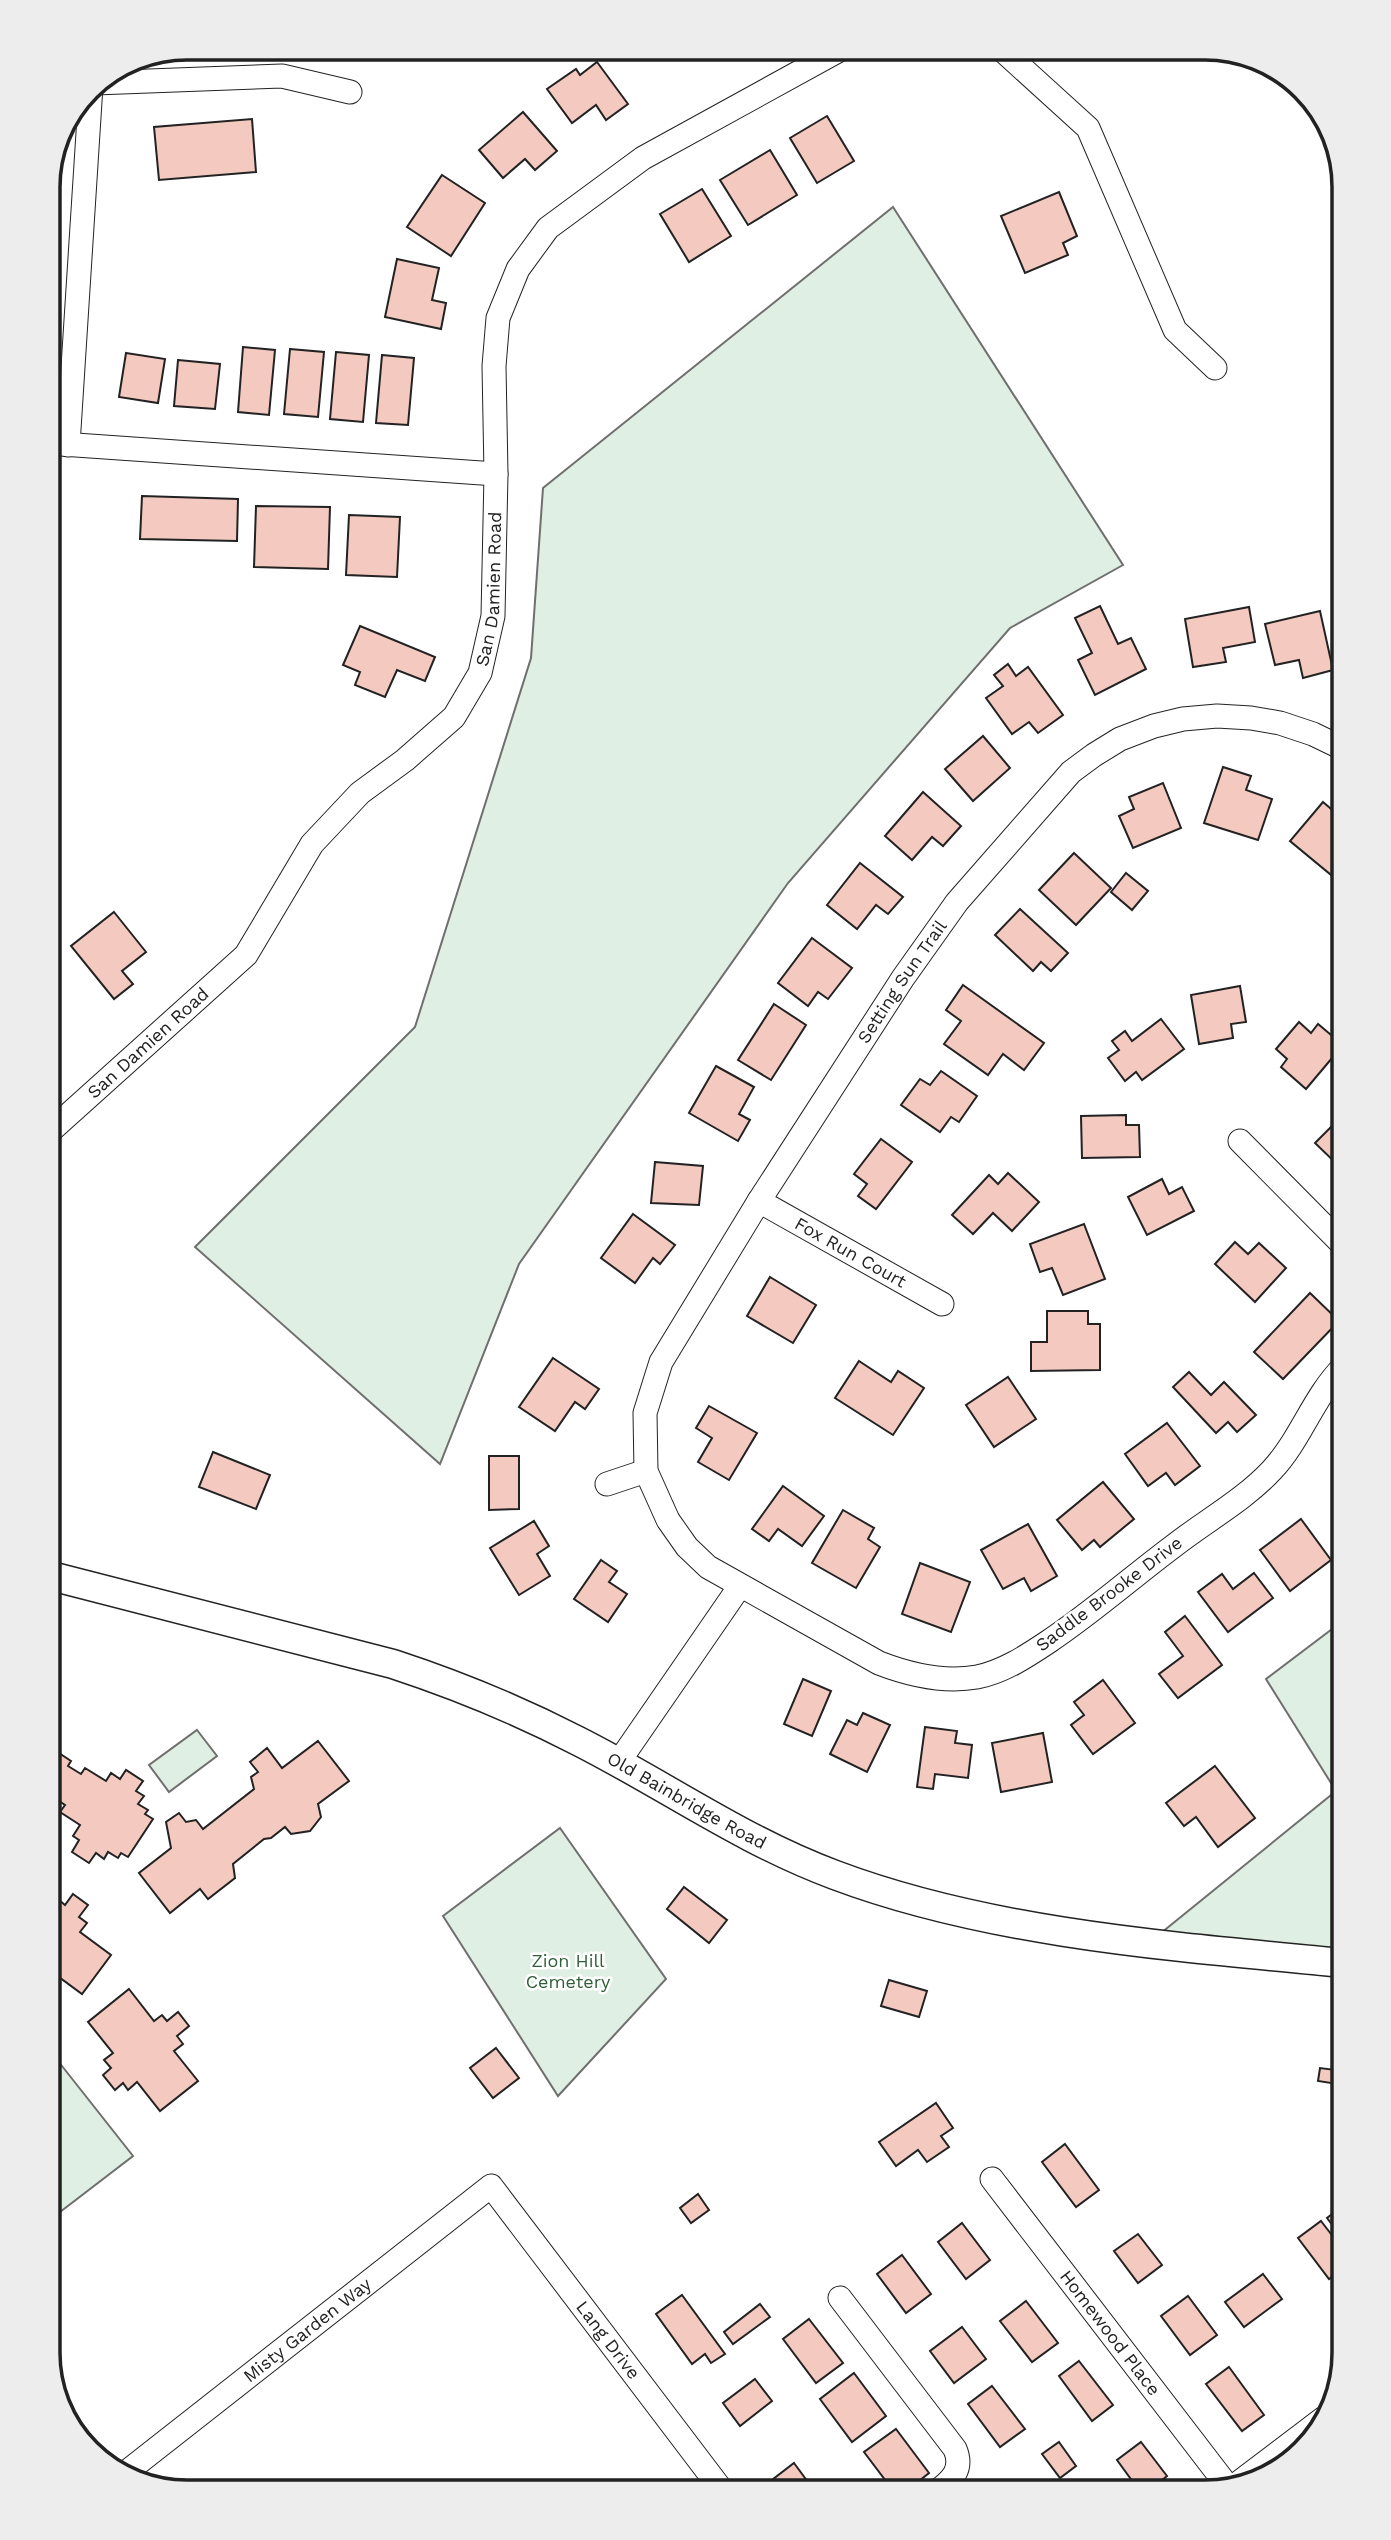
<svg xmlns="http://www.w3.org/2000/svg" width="1391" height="2540" font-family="'Work Sans',sans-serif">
	<rect width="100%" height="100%" fill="#fff"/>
	<g fill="#e0efe3" stroke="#6f6f6f" stroke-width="2">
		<polygon points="893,207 1123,565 1010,628 788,883 519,1264 440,1464 195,1247 415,1027 531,658 543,488"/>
		<polygon points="1344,1620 1344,1952 1161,1933 1336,1791 1266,1679"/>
		<polygon points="197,1730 217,1756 169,1792 149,1765"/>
		<polygon points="560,1828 666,1979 558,2096 443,1916"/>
		<polygon points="47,2047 133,2156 47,2222"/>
	</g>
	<g fill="#f3c9c0" stroke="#222" stroke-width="2">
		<polygon points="597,62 628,104 606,120 596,105 572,123 547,89 576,69 580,75"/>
		<polygon points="523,112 557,151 535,170 525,159 503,178 479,150"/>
		<polygon points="827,116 854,161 817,183 790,138"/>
		<polygon points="252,119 256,172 159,180 154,127"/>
		<polygon points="770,150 797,195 748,225 720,180"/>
		<polygon points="442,175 485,203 451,256 407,227"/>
		<polygon points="702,189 731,236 689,262 660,214"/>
		<polygon points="1059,192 1077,236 1063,243 1068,255 1025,273 1001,216"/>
		<polygon points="397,259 439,268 432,300 446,303 441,329 385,317"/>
		<polygon points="243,347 275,350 269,415 238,412"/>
		<polygon points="290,349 324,352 318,417 284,414"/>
		<polygon points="336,352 369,355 363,422 330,419"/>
		<polygon points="126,353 165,359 158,403 119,397"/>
		<polygon points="382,355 414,358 408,425 376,423"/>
		<polygon points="178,360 220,364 215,409 174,406"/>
		<polygon points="142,496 238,499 237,541 140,539"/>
		<polygon points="256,506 330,507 328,569 254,567"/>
		<polygon points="349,515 400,517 397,577 346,575"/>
		<polygon points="1100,606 1118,644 1131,638 1146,669 1095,695 1078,660 1092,653 1075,618"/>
		<polygon points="1249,607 1255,642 1223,648 1226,662 1193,667 1185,619"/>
		<polygon points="1320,611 1333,670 1303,678 1299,660 1275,665 1265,624"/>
		<polygon points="360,626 435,657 425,681 397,670 385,697 355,685 360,672 343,665"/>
		<polygon points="1008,664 1016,676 1028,667 1063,715 1038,733 1029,722 1012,734 986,698 1003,686 994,675"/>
		<polygon points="983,736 1010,768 973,801 945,769"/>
		<polygon points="1223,767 1251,776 1246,790 1272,799 1258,840 1204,823"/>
		<polygon points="1163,783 1181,828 1133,848 1119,816 1134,809 1129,797"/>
		<polygon points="923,792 961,826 943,846 932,837 912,860 885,836"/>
		<polygon points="1323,802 1344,820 1344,870 1336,879 1290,841"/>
		<polygon points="1074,853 1111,888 1076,925 1039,890"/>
		<polygon points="860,863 903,897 888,914 876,905 857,929 827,905"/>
		<polygon points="1126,873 1148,891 1132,910 1111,892"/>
		<polygon points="1020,909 1068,953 1051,971 1041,962 1033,971 995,935"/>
		<polygon points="114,912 146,952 122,971 133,984 114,999 71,946"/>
		<polygon points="812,938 852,968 828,999 818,992 808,1006 778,983"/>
		<polygon points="963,985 1044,1043 1024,1070 1003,1054 988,1075 944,1044 961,1021 946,1010"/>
		<polygon points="1240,986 1246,1022 1231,1024 1233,1038 1199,1044 1191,995"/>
		<polygon points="774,1004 806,1025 771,1080 738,1060"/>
		<polygon points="1161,1019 1184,1049 1142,1080 1136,1072 1125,1081 1108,1058 1119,1050 1112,1041 1125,1031 1132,1041"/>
		<polygon points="1299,1022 1311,1033 1318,1024 1343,1045 1306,1089 1281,1067 1287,1059 1276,1049"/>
		<polygon points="716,1066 754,1087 739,1114 750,1120 738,1141 689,1113"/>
		<polygon points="941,1071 977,1096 959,1122 951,1117 940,1132 901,1105 920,1079 930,1085"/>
		<polygon points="1344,1114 1344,1171 1315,1143"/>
		<polygon points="1126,1115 1126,1125 1139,1125 1140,1157 1082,1158 1081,1116"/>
		<polygon points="881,1139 912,1162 876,1209 858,1196 867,1184 854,1174"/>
		<polygon points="655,1162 703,1166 699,1205 651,1203"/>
		<polygon points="1008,1173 1039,1202 1012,1231 993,1213 973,1234 952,1215 989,1175 998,1184"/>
		<polygon points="1162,1179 1169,1194 1182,1187 1194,1211 1147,1235 1128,1197"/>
		<polygon points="633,1214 675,1245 660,1264 653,1258 635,1283 601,1258"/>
		<polygon points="1084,1224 1105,1279 1063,1295 1052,1268 1040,1272 1030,1244"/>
		<polygon points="1235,1242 1248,1254 1259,1243 1286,1268 1255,1302 1215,1264"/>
		<polygon points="770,1277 816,1305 793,1343 747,1316"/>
		<polygon points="1310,1293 1339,1321 1283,1379 1254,1352"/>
		<polygon points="1047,1311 1088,1311 1088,1324 1100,1324 1100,1370 1031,1371 1031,1342 1047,1342"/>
		<polygon points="553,1358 599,1389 585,1409 575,1402 555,1431 519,1407"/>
		<polygon points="859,1361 891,1382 898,1371 924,1388 893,1435 835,1398"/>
		<polygon points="1189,1372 1211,1395 1224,1382 1256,1415 1237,1432 1228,1422 1216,1433 1173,1387"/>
		<polygon points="1008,1377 1036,1419 994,1447 966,1405"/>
		<polygon points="709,1406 757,1433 729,1480 698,1462 712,1438 696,1428"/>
		<polygon points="1167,1423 1200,1466 1175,1485 1166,1473 1148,1486 1125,1454"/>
		<polygon points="213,1452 270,1475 256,1509 199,1487"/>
		<polygon points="489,1456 519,1456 519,1509 489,1510"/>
		<polygon points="1103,1482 1134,1519 1100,1547 1094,1540 1082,1550 1057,1520"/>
		<polygon points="783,1486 824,1516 802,1546 778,1529 769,1541 752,1529"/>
		<polygon points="843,1510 874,1528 868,1539 880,1547 856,1588 812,1563"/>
		<polygon points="1301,1519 1331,1560 1290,1591 1260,1550"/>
		<polygon points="534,1521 549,1546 537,1554 550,1576 519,1595 490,1548"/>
		<polygon points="1028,1524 1057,1576 1031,1591 1024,1578 1003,1589 981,1550"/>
		<polygon points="601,1560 617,1571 609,1582 627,1594 608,1622 574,1599"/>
		<polygon points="920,1563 970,1582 951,1632 902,1614"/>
		<polygon points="1254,1573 1273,1598 1228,1632 1198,1592 1222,1574 1233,1589"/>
		<polygon points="1185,1616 1222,1665 1178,1698 1159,1674 1183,1656 1165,1632"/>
		<polygon points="803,1679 831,1691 812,1736 784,1724"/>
		<polygon points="1103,1680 1135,1723 1093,1754 1071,1725 1084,1715 1074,1702"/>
		<polygon points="863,1713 890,1725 867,1772 830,1754 847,1720 857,1725"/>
		<polygon points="925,1727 957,1731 955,1743 972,1745 968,1778 935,1774 933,1789 917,1787"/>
		<polygon points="47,1732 56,1738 50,1747 71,1761 68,1766 81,1774 85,1768 106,1781 111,1773 120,1779 126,1770 143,1781 136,1791 144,1796 138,1804 148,1810 145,1814 153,1819 128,1857 121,1853 118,1858 108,1852 104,1859 96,1853 89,1863 72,1852 79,1840 73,1836 80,1825 60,1812 65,1805 47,1793"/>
		<polygon points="1043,1733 1052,1782 1001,1792 992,1743"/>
		<polygon points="318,1741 349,1781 318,1804 321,1817 310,1831 291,1834 285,1827 271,1838 264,1839 233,1864 235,1878 208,1899 200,1889 170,1913 139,1873 171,1848 166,1822 179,1813 186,1822 196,1820 203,1829 254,1789 251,1777 258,1772 250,1762 267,1748 282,1768"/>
		<polygon points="1215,1766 1255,1818 1218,1847 1196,1817 1184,1826 1166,1803"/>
		<polygon points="684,1887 727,1920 709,1943 667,1909"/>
		<polygon points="73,1894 88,1905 79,1917 87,1923 80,1932 111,1955 82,1994 52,1972 47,1979 47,1904 53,1909 59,1900 65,1905"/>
		<polygon points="889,1980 927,1991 919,2017 881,2006"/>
		<polygon points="129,1989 154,2021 162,2015 167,2021 178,2012 189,2026 177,2036 183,2044 174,2051 198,2081 160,2111 137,2082 128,2090 123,2083 115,2090 103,2075 111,2068 104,2060 113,2053 88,2022"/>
		<polygon points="496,2048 519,2078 493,2098 470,2068"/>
		<polygon points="1338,2050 1344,2050 1344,2096 1337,2095 1338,2084 1318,2081 1320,2068 1335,2070"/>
		<polygon points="936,2103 953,2128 941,2136 949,2147 927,2162 918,2150 896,2166 879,2142"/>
		<polygon points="1065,2144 1099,2190 1076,2207 1042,2162"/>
		<polygon points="698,2194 709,2210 691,2223 680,2208"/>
		<polygon points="1344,2205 1344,2239 1343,2239 1327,2218"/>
		<polygon points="1321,2221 1344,2251 1344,2268 1329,2279 1298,2238"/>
		<polygon points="962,2223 990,2260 966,2279 938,2242"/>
		<polygon points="1138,2234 1162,2265 1138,2283 1114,2251"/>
		<polygon points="902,2255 931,2294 906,2313 877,2274"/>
		<polygon points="1263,2274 1282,2299 1244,2327 1225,2302"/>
		<polygon points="682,2295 725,2354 711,2363 705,2354 692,2364 656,2314"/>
		<polygon points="1188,2296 1217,2335 1190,2355 1161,2316"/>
		<polygon points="1026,2301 1058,2343 1032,2362 1000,2321"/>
		<polygon points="760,2304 770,2317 733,2344 724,2332"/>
		<polygon points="809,2319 843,2363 816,2383 783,2339"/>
		<polygon points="962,2327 986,2359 954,2383 930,2351"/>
		<polygon points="1079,2361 1113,2405 1092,2421 1059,2376"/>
		<polygon points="1229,2367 1264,2415 1242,2431 1206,2384"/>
		<polygon points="854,2373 886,2416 852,2442 820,2399"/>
		<polygon points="755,2379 772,2401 740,2426 723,2403"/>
		<polygon points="992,2386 1025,2429 1000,2447 968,2404"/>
		<polygon points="896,2429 929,2473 904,2493 895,2493 864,2452"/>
		<polygon points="1059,2442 1076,2466 1060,2478 1042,2454"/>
		<polygon points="1141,2442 1167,2476 1146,2493 1141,2493 1117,2460"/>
		<polygon points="794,2463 816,2493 775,2493 768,2483"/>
	</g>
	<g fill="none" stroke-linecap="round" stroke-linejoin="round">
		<g stroke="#222" stroke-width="25">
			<g id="minor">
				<polyline points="1000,48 1088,128 1175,330 1215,368"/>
				<polyline points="95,83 282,76 350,92"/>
				<polyline points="47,443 496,474"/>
				<polyline points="68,445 91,86"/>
				<path id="s1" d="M 47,1134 L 246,955 L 312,844 L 360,793 L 405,760 L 454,717 L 480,673 L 493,616 L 496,474 L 494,366 L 498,318 L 518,269 L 548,228 L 643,158 L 845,47"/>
				<polyline points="1240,1141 1344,1246"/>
				<path id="s2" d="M 759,1201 L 942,1304"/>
				<path id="s3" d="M 1344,1366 C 1313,1397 1301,1439 1272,1470 C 1244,1500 1207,1520 1175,1545 C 1132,1577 1093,1612 1048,1642 C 1027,1656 1003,1672 977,1677 C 943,1683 910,1675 879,1663 L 708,1567 L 687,1547 L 668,1520 L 646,1471 L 645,1413 L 661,1362 L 759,1201 L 903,978 L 957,902 L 1071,772 L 1094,755 L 1120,739 L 1154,726 L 1183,719 L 1217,716 L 1251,718 L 1280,723 L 1313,734 L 1344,749"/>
				<polyline points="607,1484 646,1471"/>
				<polyline points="618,1763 740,1586"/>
				<path id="s4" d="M 992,2179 L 1229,2488"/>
				<path d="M 840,2298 L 955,2449 C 964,2470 951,2481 935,2493"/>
				<path id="s5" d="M 124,2474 L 491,2186 L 724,2493"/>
				<polyline points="1233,2487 1324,2418"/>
			</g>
		</g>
		<g stroke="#222" stroke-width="31">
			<g id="major">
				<path id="s6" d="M 47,1575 L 393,1664 C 457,1685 518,1710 578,1741 C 665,1785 743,1841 835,1875 C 992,1934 1177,1947 1344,1963"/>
			</g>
		</g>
		<use href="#minor" stroke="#fff" stroke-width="23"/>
		<use href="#major" stroke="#fff" stroke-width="28"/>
	</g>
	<g text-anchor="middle" stroke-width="5" stroke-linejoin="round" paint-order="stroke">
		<g font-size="18" fill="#222" stroke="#fff">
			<text dy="6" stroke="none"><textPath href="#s1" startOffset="724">San Damien Road</textPath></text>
			<text dy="6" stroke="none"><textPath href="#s3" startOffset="1463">Setting Sun Trail</textPath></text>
			<text dy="6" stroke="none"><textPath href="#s1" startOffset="136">San Damien Road</textPath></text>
			<text dy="6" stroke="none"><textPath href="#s2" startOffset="105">Fox Run Court</textPath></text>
			<text transform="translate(1109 1594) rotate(-37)" y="6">Saddle Brooke Drive</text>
			<text dy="6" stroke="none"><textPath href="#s6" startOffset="682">Old Bainbridge Road</textPath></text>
			<text dy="6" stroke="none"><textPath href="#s5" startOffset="233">Misty Garden Way</textPath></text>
			<text dy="6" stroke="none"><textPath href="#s4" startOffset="194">Homewood Place</textPath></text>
			<text dy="6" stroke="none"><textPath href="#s5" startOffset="660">Lang Drive</textPath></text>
		</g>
		<g font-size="18" fill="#2f5e38" stroke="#fff">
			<text x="568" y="1967">Zion Hill<tspan x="568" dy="21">Cemetery</tspan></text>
		</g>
	</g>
	<path d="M0 0H1391V2540H0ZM187 60H1205A127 127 0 0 1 1332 187V2353A127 127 0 0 1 1205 2480H187A127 127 0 0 1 60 2353V187A127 127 0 0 1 187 60Z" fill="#ededed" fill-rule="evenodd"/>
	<path fill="none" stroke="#222" stroke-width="3.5" d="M187 60H1205A127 127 0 0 1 1332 187V2353A127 127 0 0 1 1205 2480H187A127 127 0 0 1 60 2353V187A127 127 0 0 1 187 60Z"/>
</svg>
